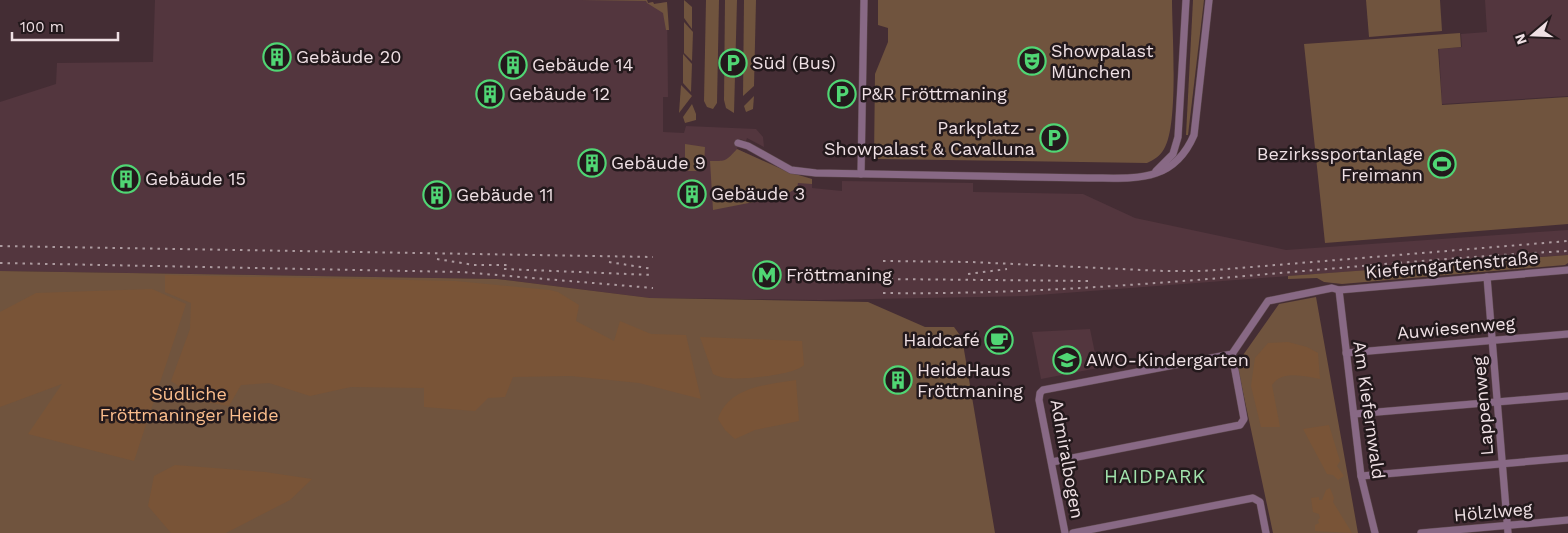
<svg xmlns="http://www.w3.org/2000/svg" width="1568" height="533" font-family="'Work Sans',sans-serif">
	<rect width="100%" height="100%" fill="#442d34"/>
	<g fill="#53363e">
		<polygon points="155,0 647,0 648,3 653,2 654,4 667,2 668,97 663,97 663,132 684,133 686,126 756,129 763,137 764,147 747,138 746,141 740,139 737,149 788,172 812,179 812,188 842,191 842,181 973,183 973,192 1083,194 1135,218 1286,250 1568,230 1568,255 1025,296 820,300 650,298 497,279 0,271 0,102 56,84 57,63 153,62"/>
		<polygon points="1485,0 1568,0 1568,96 1442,104 1439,49 1462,47 1461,34 1487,32"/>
		<polygon points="1090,329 1098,368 1041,379 1032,332"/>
	</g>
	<g fill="#70543e">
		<polygon points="581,0 647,0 648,3 653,2 654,4 667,2 669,30 666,30 663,13 647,3 646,1"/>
		<polygon points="684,0 692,7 692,29 684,18"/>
		<polygon points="706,0 719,0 717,103 713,109 707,107 704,101"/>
		<polygon points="725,0 737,0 734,113 726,108 724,100"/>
		<polygon points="744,0 756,0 754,86 743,96"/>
		<path d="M 878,0 L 1172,0 C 1172,31 1179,125 1164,149 C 1160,156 1154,160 1147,163 L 874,159 L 875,74 L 888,42 L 888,28 L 878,25 Z"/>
		<polygon points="1193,0 1204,0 1188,135 1186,135"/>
		<polygon points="1366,0 1440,0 1442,31 1369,37"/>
		<polygon points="684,22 693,32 692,61 684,53"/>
		<polygon points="1460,33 1461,47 1438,49 1442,105 1568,97 1568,224 1325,243 1304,44"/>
		<polygon points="683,54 692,64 691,92 683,83"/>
		<polygon points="681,85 692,96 679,113"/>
		<polygon points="754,96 753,109 746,112 744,106"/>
		<polygon points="692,104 696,114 696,120 685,123 683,117"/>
		<polygon points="685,144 705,147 704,165 701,171 689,171 685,169"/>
		<path d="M 737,149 L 788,172 L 812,179 L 812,184 L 798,183 L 797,188 L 783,196 L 769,199 L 713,210 L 710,161 C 726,161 725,162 737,149 Z"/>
		<polygon points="1568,255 1568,263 1565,265 1342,284 1324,282 1317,278 1288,279 1288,276"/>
		<polygon points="0,271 497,279 650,298 868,302 925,327 954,327 962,338 995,533 0,533"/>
		<polygon points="1316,297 1358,533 1273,533 1236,359 1241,358 1279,304"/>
	</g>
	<g fill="#795437">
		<polygon points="165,275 456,281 550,290 558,292 579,305 576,321 614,341 620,321 651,334 686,335 701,399 639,383 571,376 513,377 505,397 488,398 475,411 424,407 424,388 351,387 310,396 269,383 241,385 229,406 200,401 171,381 190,329 191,303 165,292"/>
		<polygon points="152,289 186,304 134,461 28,434 62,384 0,407 0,312 36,293"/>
		<path d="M 700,337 L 802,341 L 804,365 C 794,375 743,380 728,378 C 723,378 717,376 713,374 Z"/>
		<path d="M 1288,342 L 1307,347 L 1318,353 L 1320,379 C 1304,376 1282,370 1272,385 L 1280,427 L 1261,427 L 1251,386 L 1255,358 L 1268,343 Z"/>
		<path d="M 796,380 L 799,421 L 755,430 L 735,439 L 725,430 L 718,419 C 729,386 767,385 796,380 Z"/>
		<polygon points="1329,425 1340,461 1337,466 1344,476 1338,480 1333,475 1327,474 1303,429"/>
		<polygon points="175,465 265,472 312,479 290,500 226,533 171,533 148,506 154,476"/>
		<polygon points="1330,488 1334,498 1333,502 1352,533 1315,531 1315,525 1319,523 1318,520 1320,518 1319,514 1313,512 1311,498 1319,497 1319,500 1322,500 1326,490"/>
	</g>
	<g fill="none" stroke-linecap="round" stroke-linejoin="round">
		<g stroke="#5f4a50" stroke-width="8">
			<g id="street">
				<path d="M 738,143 L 748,146 L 791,170 L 816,173 L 1089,178 C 1134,178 1173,184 1194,135 L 1209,0"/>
				<polyline points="1156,171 1173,154 1178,137 1186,0"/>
				<polyline points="861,174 864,0"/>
				<polyline points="1487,277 1508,533"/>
				<polyline points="1339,290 1361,476 1375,533"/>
				<polyline points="1346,353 1568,334"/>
				<polyline points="1354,414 1568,396"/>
				<polyline points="1052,462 1240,425 1244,419 1232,354"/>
				<polyline points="1361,476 1568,458"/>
				<polyline points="1065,533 1039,400 1040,393 1043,390 1232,354 1268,301 1332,288 1339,290 1568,270"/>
				<polyline points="1073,533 1253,498 1260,502 1266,533"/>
				<polyline points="1421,533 1568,520"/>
			</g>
		</g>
		<use href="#street" stroke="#886985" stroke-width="7"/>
		<g stroke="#ad9ba0" stroke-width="2" stroke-dasharray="2.5 5" stroke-linecap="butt">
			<polyline points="0,246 653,257"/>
			<polyline points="437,259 474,265 511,265"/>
			<polyline points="883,261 971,262 1164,271 1203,271 1568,241"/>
			<polyline points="609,262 653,269"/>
			<polyline points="0,263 461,272 653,288"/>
			<polyline points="504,269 653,275"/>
			<polyline points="968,274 1007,269"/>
			<polyline points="883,279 1090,281"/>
			<path d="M 883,293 C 1112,296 1339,263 1568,251"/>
		</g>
	</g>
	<defs>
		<g id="building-ring" transform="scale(1.4375)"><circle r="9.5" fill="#23191c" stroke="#50d674" stroke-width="1.5"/><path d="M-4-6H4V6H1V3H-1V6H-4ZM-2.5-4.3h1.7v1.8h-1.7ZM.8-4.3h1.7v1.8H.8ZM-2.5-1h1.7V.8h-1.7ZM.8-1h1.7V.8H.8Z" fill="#50d674"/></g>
		<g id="theatre-ring" transform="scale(1.4375)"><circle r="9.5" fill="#23191c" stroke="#50d674" stroke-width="1.5"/><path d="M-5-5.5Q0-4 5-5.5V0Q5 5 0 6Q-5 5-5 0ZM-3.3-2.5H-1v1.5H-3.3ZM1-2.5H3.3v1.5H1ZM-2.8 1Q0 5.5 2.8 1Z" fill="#50d674"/></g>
		<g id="parking-ring" transform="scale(1.4375)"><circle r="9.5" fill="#23191c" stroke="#50d674" stroke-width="1.5"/><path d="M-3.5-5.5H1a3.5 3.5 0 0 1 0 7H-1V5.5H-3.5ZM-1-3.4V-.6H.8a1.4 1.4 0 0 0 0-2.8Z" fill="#50d674"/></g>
		<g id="stadium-ring" transform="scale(1.4375)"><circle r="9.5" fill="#23191c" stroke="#50d674" stroke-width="1.5"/><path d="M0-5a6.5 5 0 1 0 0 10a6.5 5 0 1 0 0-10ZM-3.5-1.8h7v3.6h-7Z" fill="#50d674"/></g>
		<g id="metro-ring" transform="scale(1.4375)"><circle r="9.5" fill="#23191c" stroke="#50d674" stroke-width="1.5"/><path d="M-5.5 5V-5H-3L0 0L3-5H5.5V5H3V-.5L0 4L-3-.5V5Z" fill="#50d674"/></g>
		<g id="cafe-ring" transform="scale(1.4375)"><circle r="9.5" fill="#23191c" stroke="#50d674" stroke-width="1.5"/><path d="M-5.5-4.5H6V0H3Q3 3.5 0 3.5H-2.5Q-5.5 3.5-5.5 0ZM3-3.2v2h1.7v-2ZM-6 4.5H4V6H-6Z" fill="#50d674"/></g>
		<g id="school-ring" transform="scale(1.4375)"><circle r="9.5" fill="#23191c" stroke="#50d674" stroke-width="1.5"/><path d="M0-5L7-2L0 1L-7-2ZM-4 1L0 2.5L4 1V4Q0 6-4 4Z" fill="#50d674"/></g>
	</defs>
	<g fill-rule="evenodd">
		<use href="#building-ring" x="277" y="57"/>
		<use href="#theatre-ring" x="1032" y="61"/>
		<use href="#parking-ring" x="733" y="63"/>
		<use href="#building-ring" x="513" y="65"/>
		<use href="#building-ring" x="490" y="94"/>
		<use href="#parking-ring" x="842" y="94"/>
		<use href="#parking-ring" x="1054" y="138"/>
		<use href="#building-ring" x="592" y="163"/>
		<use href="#stadium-ring" x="1442" y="164"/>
		<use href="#building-ring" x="126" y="179"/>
		<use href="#building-ring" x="692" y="194"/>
		<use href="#building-ring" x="437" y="195"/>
		<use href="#metro-ring" x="767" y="275"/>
		<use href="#cafe-ring" x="999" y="340"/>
		<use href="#school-ring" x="1067" y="360"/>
		<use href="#building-ring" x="898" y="380"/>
	</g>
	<g text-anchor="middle" stroke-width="5" stroke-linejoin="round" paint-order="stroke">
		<g font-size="18" fill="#efe0e4" stroke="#23191c" text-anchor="start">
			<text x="1051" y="57">Showpalast<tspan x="1051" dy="21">München</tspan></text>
			<text x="296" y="63">Gebäude 20</text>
			<text x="752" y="69">Süd (Bus)</text>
			<text x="532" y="71">Gebäude 14</text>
			<text x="509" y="100">Gebäude 12</text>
			<text x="861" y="100">P&amp;R Fröttmaning</text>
			<text x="1035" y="134" text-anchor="end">Parkplatz -<tspan x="1035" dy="21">Showpalast &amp; Cavalluna</tspan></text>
			<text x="1423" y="160" text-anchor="end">Bezirkssportanlage<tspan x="1423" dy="21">Freimann</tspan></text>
			<text x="611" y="169">Gebäude 9</text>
			<text x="145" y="185">Gebäude 15</text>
			<text x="711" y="200">Gebäude 3</text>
			<text x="456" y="201">Gebäude 11</text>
			<text x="786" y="281">Fröttmaning</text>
			<text x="980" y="346" text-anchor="end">Haidcafé</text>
			<text x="1086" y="366">AWO-Kindergarten</text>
			<text x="917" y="376">HeideHaus<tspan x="917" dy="21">Fröttmaning</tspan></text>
		</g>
		<g font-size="18" fill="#efe0e4" stroke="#23191c">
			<text transform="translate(1452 265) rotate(-5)" y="6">Kieferngartenstraße</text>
			<text transform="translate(1456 328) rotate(-5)" y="6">Auwiesenweg</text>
			<text transform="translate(1483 406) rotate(-95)" y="6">Lappenweg</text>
			<text transform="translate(1369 410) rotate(82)" y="6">Am Kiefernwald</text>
			<text transform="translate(1067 459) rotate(80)" y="6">Admiralbogen</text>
			<text transform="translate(1493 512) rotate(-5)" y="6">Hölzlweg</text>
		</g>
		<g font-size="18" fill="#fcbe8d" stroke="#23191c">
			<text x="189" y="400">Südliche<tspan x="189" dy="21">Fröttmaninger Heide</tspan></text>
		</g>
		<g font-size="19" letter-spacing="1" fill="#a2e4ad" stroke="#23191c">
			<text x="1155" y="483">HAIDPARK</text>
		</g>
	</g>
	<g transform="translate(1533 35) rotate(251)" stroke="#23191c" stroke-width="4" paint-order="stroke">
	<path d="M0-4L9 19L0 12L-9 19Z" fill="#efe0e4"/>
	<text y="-8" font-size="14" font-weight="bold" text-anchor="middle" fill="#efe0e4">N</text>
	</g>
	<path d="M12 32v8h106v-8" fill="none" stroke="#efe0e4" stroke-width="2.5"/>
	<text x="20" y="32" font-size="15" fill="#efe0e4" stroke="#23191c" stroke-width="4" paint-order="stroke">100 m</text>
</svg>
